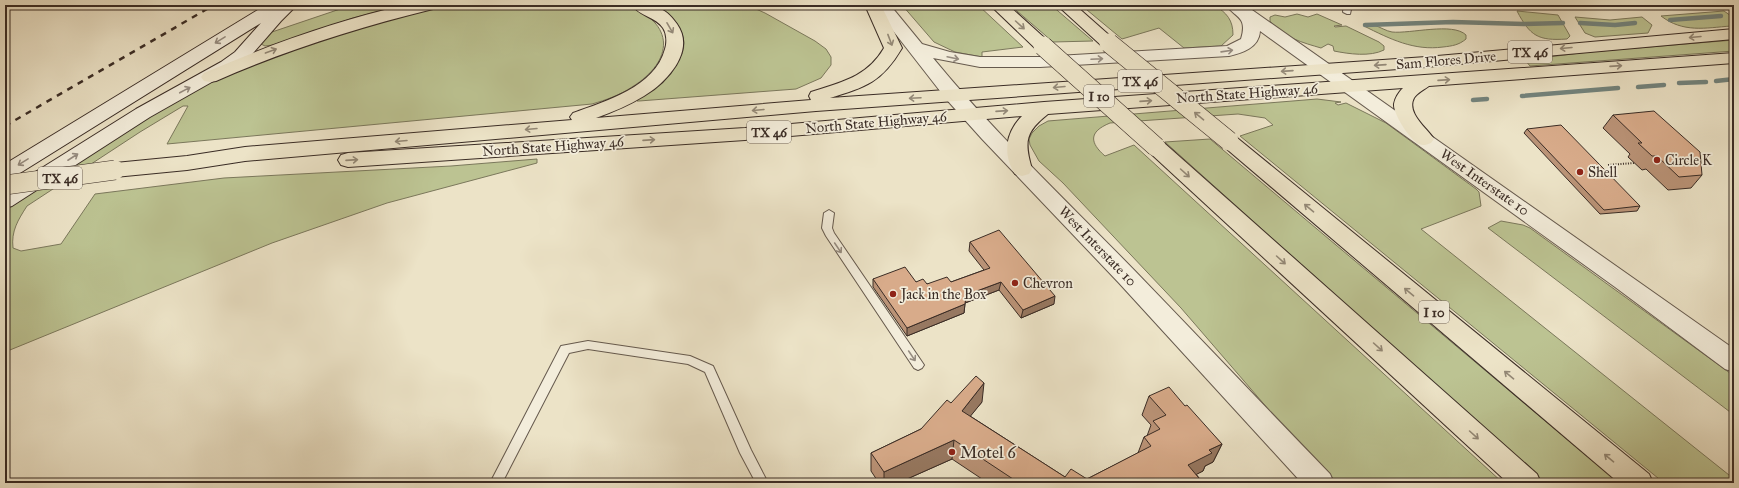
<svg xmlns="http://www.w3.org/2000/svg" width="1739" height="488" font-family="'IM FELL Great Primer',serif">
	<rect width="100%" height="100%" fill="#ece3c7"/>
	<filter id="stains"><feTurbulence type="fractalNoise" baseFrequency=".005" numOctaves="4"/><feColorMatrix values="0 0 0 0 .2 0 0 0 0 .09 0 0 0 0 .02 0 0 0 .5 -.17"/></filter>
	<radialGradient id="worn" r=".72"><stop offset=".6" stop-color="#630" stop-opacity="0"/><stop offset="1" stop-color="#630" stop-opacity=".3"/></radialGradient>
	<g fill="#bcc392" stroke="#7b785c">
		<polygon points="352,5 403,5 353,18 273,45 265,46 261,44 261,41 269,33"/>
		<path d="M 449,5 L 626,5 C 676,23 674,61 632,87 C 620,95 606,100 592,104 L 167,144 L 188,106 L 183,106 L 140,132 L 27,206 C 18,220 11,231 13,248 L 21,251 L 61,244 L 95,194 L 224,178 L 451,166 L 537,159 L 537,163 L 387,203 L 272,243 L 5,352 L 5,208 L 143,120 L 220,77 L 288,50 L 425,9 Z"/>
		<path d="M 656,5 L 747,5 L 765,13 L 815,41 L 826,49 L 831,57 L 831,65 L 821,78 L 796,89 L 639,101 L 637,101 L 638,98 C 648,89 658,79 668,70 C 671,66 676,63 679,59 C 693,39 674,14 656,5 Z"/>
		<polygon points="902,5 978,5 1023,47 982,52 982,57 955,52 934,42"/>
		<polygon points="1010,5 1051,5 1093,41 1053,42"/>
		<path d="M 1081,5 L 1214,5 C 1227,13 1233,20 1233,35 L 1221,46 L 1184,48 L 1159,28 L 1122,39 Z"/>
		<path d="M 1517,11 L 1558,15 L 1570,36 L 1567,39 C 1538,41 1530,36 1517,11 Z"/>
		<path d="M 1724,11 L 1734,18 L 1731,26 C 1705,28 1683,33 1661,16 Z"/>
		<path d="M 1297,14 L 1308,17 L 1317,14 L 1342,25 L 1334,26 L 1335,27 L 1346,26 L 1379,42 L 1384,46 L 1384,50 C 1370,57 1349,54 1334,51 L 1333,46 L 1328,44 L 1321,48 C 1304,43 1281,37 1270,21 L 1270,17 L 1275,15 L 1285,17 Z"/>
		<polygon points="1575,17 1610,20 1642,17 1652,25 1648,33 1595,37 1585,33"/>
		<path d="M 1374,25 C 1380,27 1386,31 1392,32 C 1410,34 1453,22 1466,35 L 1466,39 C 1459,45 1452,46 1443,47 C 1414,51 1390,39 1364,26 Z"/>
		<polygon points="1734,40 1734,51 1530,66 1525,60 1588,52"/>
		<path d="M 1317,99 L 1341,102 L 1335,103 L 1338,105 L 1346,103 L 1386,123 L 1476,189 L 1479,192 L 1481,206 L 1421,229 L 1734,479 L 1734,483 L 1664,483 L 1240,136 L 1273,125 L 1265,118 L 1238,114 L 1110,123 C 1088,132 1090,143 1105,156 L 1134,145 L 1503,483 L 1332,483 L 1181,308 L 1063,183 L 1039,161 L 1030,145 L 1029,139 L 1032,133 L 1039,126 L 1048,121 Z"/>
		<polygon points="1210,139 1619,483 1545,483 1165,142"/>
		<polygon points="1501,221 1523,225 1530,228 1734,376 1734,415 1488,228"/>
	</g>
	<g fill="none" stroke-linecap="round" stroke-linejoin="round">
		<g stroke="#73847e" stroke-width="4.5">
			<polyline points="1670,20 1721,16"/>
			<polyline points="1580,23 1615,25 1635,23"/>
			<polyline points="1365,25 1453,22 1524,24 1563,23"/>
			<polyline points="1716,81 1734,79"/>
			<polyline points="1679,83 1706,82"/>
			<polyline points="1638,87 1664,85"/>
			<polyline points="1522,96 1618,88"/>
			<polyline points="1473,100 1487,99"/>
		</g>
		<g stroke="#665a4e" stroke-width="2">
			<g id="service">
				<polygon points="1344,5 1352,5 1350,14 1347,14 1343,12"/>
				<polygon points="829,210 834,213 832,228 834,233 922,362 924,365 922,368 918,370 914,368 826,236 822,228 824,213"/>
				<polygon points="588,341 690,356 713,366 751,450 768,483 756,483 740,453 705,372 688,364 588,349 569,353 502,483 490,483 561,346"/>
			</g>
		</g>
		<g stroke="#665a4e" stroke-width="2">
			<path id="tertiary" d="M 873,5 L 890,5 L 922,44 L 950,52 L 980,57 L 1040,57 L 1227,46 L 1241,39 C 1248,16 1235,18 1226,5 L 1245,5 L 1734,349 L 1734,372 L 1725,369 L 1615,287 L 1260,31 C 1259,48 1242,53 1229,56 L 1040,67 L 980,67 L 933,58 C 995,134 1067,201 1135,271 C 1200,338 1265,407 1330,474 L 1334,483 L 1302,483 L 1119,283 L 982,139 L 947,100 Z"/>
		</g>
		<g stroke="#3a2c25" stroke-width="2">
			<polygon id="secondary" points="266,5 297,5 281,21 247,60 233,70 150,117 12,206 5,208 5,191 136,109 221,62 235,52 261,23 12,178 5,180 5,164"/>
		</g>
		<g stroke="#3a2c25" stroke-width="2">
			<g id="primary">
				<path d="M 405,5 L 435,5 L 433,9 C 356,28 289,49 216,81 L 210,82 L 204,81 L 201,77 L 204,73 C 269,45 335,21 405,5 Z"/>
				<path d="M 632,5 C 652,5 664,5 677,24 C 696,51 667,82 644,96 C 629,105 613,112 596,118 L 811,100 L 809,96 L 811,92 C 842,82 867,77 884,48 L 865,5 L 881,5 L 902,48 C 882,82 866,87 830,98 L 1426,57 L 1734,29 L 1734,39 L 1426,67 L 816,111 L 245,161 L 187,170 L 115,177 L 108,175 L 105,170 L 108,165 L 115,163 L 187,156 L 245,147 L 572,120 L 570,117 L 573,113 C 606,101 655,87 665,49 C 667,43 667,34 663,28 C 656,17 639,16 632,5 Z"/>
				<path d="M 1734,53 L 1734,63 L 1429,86 C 1425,89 1417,93 1414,98 C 1406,113 1427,128 1434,139 L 1431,143 C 1426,145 1423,146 1419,144 C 1410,140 1393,114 1394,104 C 1395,98 1399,92 1403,88 L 1048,114 C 1025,132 1024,142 1032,169 L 1029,174 L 1022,176 L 1015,174 C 1002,154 1006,132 1022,116 L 745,140 L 348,167 L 341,165 L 338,160 L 341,155 L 348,153 L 745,128 L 1044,102 Z"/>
			</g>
		</g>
		<g stroke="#3a2c25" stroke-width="2">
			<g id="motorway">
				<polygon points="990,5 1008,5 1049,42 1052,46 1049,50 1043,51 1037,50"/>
				<polygon points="1057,5 1075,5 1118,43 1115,47 1109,48 1103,47"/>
				<polygon points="1229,135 1236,137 1649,474 1653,483 1619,483 1222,145 1219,141 1222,137"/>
				<polygon points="1156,141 1163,142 1537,474 1541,483 1508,483 1149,152 1146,147 1149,142"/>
			</g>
		</g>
		<polyline stroke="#3a2c25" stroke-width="2" stroke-dasharray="1 1.5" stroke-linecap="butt" points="1608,165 1634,163"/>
		<use href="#service" fill="#f3eddb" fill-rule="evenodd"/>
		<use href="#tertiary" fill="#f3eddb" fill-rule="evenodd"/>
		<use href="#secondary" fill="#f3eddb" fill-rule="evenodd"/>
		<use href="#primary" fill="#ece3c7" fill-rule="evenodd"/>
		<use href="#motorway" fill="#ece3c7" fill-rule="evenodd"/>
		<polyline stroke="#3a2c25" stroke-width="2.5" stroke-dasharray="6 6" stroke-linecap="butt" points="5,126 214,5"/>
		<g stroke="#3a2c25" stroke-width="20" stroke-linecap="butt">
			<polyline id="primary-bridge" points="5,185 115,170"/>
		</g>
		<g stroke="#3a2c25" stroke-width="20" stroke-linecap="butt">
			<g id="motorway-bridge">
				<polyline points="1109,43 1229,141"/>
				<polyline points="1043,46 1156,147"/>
			</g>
		</g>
		<use href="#primary-bridge" stroke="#ece3c7" stroke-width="19"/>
		<use href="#motorway-bridge" stroke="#ece3c7" stroke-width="19"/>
	</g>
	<g fill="#ba9377" stroke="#3a2c25">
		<polygon points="1613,115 1702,175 1691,188 1668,190 1646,169 1642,170 1628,157 1630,154 1603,128"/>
		<polygon points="1527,129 1640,206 1637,211 1600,214 1524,133"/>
		<polygon points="970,242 1054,304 1021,318 999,290 965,303 964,313 907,336 873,287 873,279 916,282 927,284 951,282 984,270 969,251"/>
		<polygon points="1149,396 1185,406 1222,444 1213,462 1205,466 1203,471 1196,474 1203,483 988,483 952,459 898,483 879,483 871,471 871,453 921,429 951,403 982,402 970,416 1065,477 1087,479 1138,453 1144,437 1147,436 1151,425 1142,415"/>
	</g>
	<g fill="#977861" stroke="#3a2c25">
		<polygon points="1001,282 999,290 965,303 966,295"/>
		<polygon points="1055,296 1054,304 1021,318 1023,310"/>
		<polygon points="965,304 964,313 907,336 907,328"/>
		<polygon points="984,383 982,402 960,429 962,411"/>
		<polygon points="954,440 952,459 898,483 884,483 884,472"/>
		<polygon points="1222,444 1213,462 1205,466 1203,471 1180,483 1188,465 1209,450"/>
	</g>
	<g fill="#d8ab8a" stroke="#3a2c25">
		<polygon points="1654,111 1700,152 1702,175 1679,177 1657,156 1652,156 1638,143 1642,143 1613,115"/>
		<polygon points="1561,125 1640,206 1604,210 1527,129"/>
		<polygon points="999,230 1055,296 1023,310 1001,282 966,295 965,304 907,328 873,279 905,267 916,282 923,279 927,284 947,277 951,282 990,268 970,242"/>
		<polygon points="976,376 984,383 962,411 1065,477 1071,469 1087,479 1151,446 1144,437 1160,429 1153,421 1166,415 1149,396 1169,387 1185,406 1187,405 1222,444 1209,450 1212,453 1188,465 1203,483 1019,483 954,440 884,472 871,453 921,429 947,400 951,403"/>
	</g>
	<defs><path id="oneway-shaft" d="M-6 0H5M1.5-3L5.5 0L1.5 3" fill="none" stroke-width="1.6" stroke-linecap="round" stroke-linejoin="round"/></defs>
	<g stroke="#938876">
		<use href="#oneway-shaft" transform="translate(1020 25) rotate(42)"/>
		<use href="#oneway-shaft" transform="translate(670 28) rotate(60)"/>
		<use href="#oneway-shaft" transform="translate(1695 37) rotate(175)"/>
		<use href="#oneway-shaft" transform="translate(890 40) rotate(69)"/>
		<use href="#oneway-shaft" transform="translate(1566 48) rotate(175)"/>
		<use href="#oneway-shaft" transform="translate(271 51) rotate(-20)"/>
		<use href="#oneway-shaft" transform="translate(1380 65) rotate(176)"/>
		<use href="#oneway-shaft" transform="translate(1616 66) rotate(-4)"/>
		<use href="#oneway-shaft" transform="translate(1287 71) rotate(176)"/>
		<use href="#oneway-shaft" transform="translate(1444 80) rotate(-4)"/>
		<use href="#oneway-shaft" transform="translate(1059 87) rotate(175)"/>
		<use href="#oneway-shaft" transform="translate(915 98) rotate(177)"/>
		<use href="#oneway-shaft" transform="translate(1146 101) rotate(-4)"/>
		<use href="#oneway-shaft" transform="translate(758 110) rotate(175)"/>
		<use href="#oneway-shaft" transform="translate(1002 111) rotate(-4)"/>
		<use href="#oneway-shaft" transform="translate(1199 116) rotate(-140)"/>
		<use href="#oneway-shaft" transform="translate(531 129) rotate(175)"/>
		<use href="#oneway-shaft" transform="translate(649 140) rotate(-4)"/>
		<use href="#oneway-shaft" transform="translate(401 141) rotate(175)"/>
		<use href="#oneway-shaft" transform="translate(352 160) rotate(-4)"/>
		<use href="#oneway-shaft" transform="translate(1185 173) rotate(42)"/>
		<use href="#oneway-shaft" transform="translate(1309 208) rotate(-140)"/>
		<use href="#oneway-shaft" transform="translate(1281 260) rotate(42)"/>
		<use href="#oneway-shaft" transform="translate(1409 292) rotate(-140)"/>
		<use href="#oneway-shaft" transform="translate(1378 347) rotate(42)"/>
		<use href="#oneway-shaft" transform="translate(1509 375) rotate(-140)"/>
		<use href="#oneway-shaft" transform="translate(1474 435) rotate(42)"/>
		<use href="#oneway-shaft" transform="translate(1609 458) rotate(-140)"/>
	</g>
	<g stroke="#968c80">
		<use href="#oneway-shaft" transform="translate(220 40) rotate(148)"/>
		<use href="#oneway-shaft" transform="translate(1227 51) rotate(-8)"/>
		<use href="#oneway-shaft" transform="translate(953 58) rotate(12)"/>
		<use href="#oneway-shaft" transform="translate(1097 59) rotate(-3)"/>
		<use href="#oneway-shaft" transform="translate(185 90) rotate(-28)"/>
		<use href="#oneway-shaft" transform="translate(73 157) rotate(-33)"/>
		<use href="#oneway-shaft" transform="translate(23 162) rotate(148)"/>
		<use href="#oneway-shaft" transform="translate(838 248) rotate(56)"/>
		<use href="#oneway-shaft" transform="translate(912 356) rotate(56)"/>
	</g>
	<g fill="#8f2418" stroke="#f3eddb" stroke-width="1.5">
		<circle cx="1657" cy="160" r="4"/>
		<circle cx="1580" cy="172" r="4"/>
		<circle cx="1015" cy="283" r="4"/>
		<circle cx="893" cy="294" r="4"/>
		<circle cx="952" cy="452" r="4"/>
	</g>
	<g text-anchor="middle" stroke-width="3.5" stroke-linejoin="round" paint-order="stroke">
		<g fill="#f3eddb" stroke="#72665c" stroke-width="1">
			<rect x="1508" y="41" width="44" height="22" rx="3"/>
			<rect x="1118" y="70" width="44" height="22" rx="3"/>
			<rect x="1084" y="85" width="30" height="22" rx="3"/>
			<rect x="747" y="121" width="44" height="22" rx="3"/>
			<rect x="38" y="167" width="44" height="22" rx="3"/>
			<rect x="1419" y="301" width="30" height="22" rx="3"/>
		</g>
		<g font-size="13" font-weight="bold" fill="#3a2c25">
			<text x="1530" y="57">TX 46</text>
			<text x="1140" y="86">TX 46</text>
			<text x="1099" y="101">I 10</text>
			<text x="769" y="137">TX 46</text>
			<text x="60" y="183">TX 46</text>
			<text x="1434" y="317">I 10</text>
		</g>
		<g font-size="14" fill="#3a2c25" stroke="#f3eddb">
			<text transform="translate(1446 60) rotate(-5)" y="5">Sam Flores Drive</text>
			<text transform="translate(1247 93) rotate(-4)" y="5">North State Highway 46</text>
			<text transform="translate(876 122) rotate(-5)" y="5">North State Highway 46</text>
			<text transform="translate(553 146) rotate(-4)" y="5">North State Highway 46</text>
			<text transform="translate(1485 182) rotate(35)" y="5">West Interstate 10</text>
			<text transform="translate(1098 246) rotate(46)" y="5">West Interstate 10</text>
		</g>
		<g font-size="14" fill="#3a2c25" stroke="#f3eddb" text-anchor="start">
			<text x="1665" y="165">Circle K</text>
			<text x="1588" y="177">Shell</text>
			<text x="1023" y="288">Chevron</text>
			<text x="901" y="299">Jack in the Box</text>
		</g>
		<g font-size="17" fill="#3a2c25" stroke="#f3eddb" text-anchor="start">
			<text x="960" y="458">Motel 6</text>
		</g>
	</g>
	<rect width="1739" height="488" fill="none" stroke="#ece3c7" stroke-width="20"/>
	<rect x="6" y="6" width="1727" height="476" fill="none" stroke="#3a2c25" stroke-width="2"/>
	<rect x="10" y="10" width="1719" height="468" fill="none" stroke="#3a2c25"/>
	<rect width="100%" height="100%" filter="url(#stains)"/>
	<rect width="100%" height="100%" fill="url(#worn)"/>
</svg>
